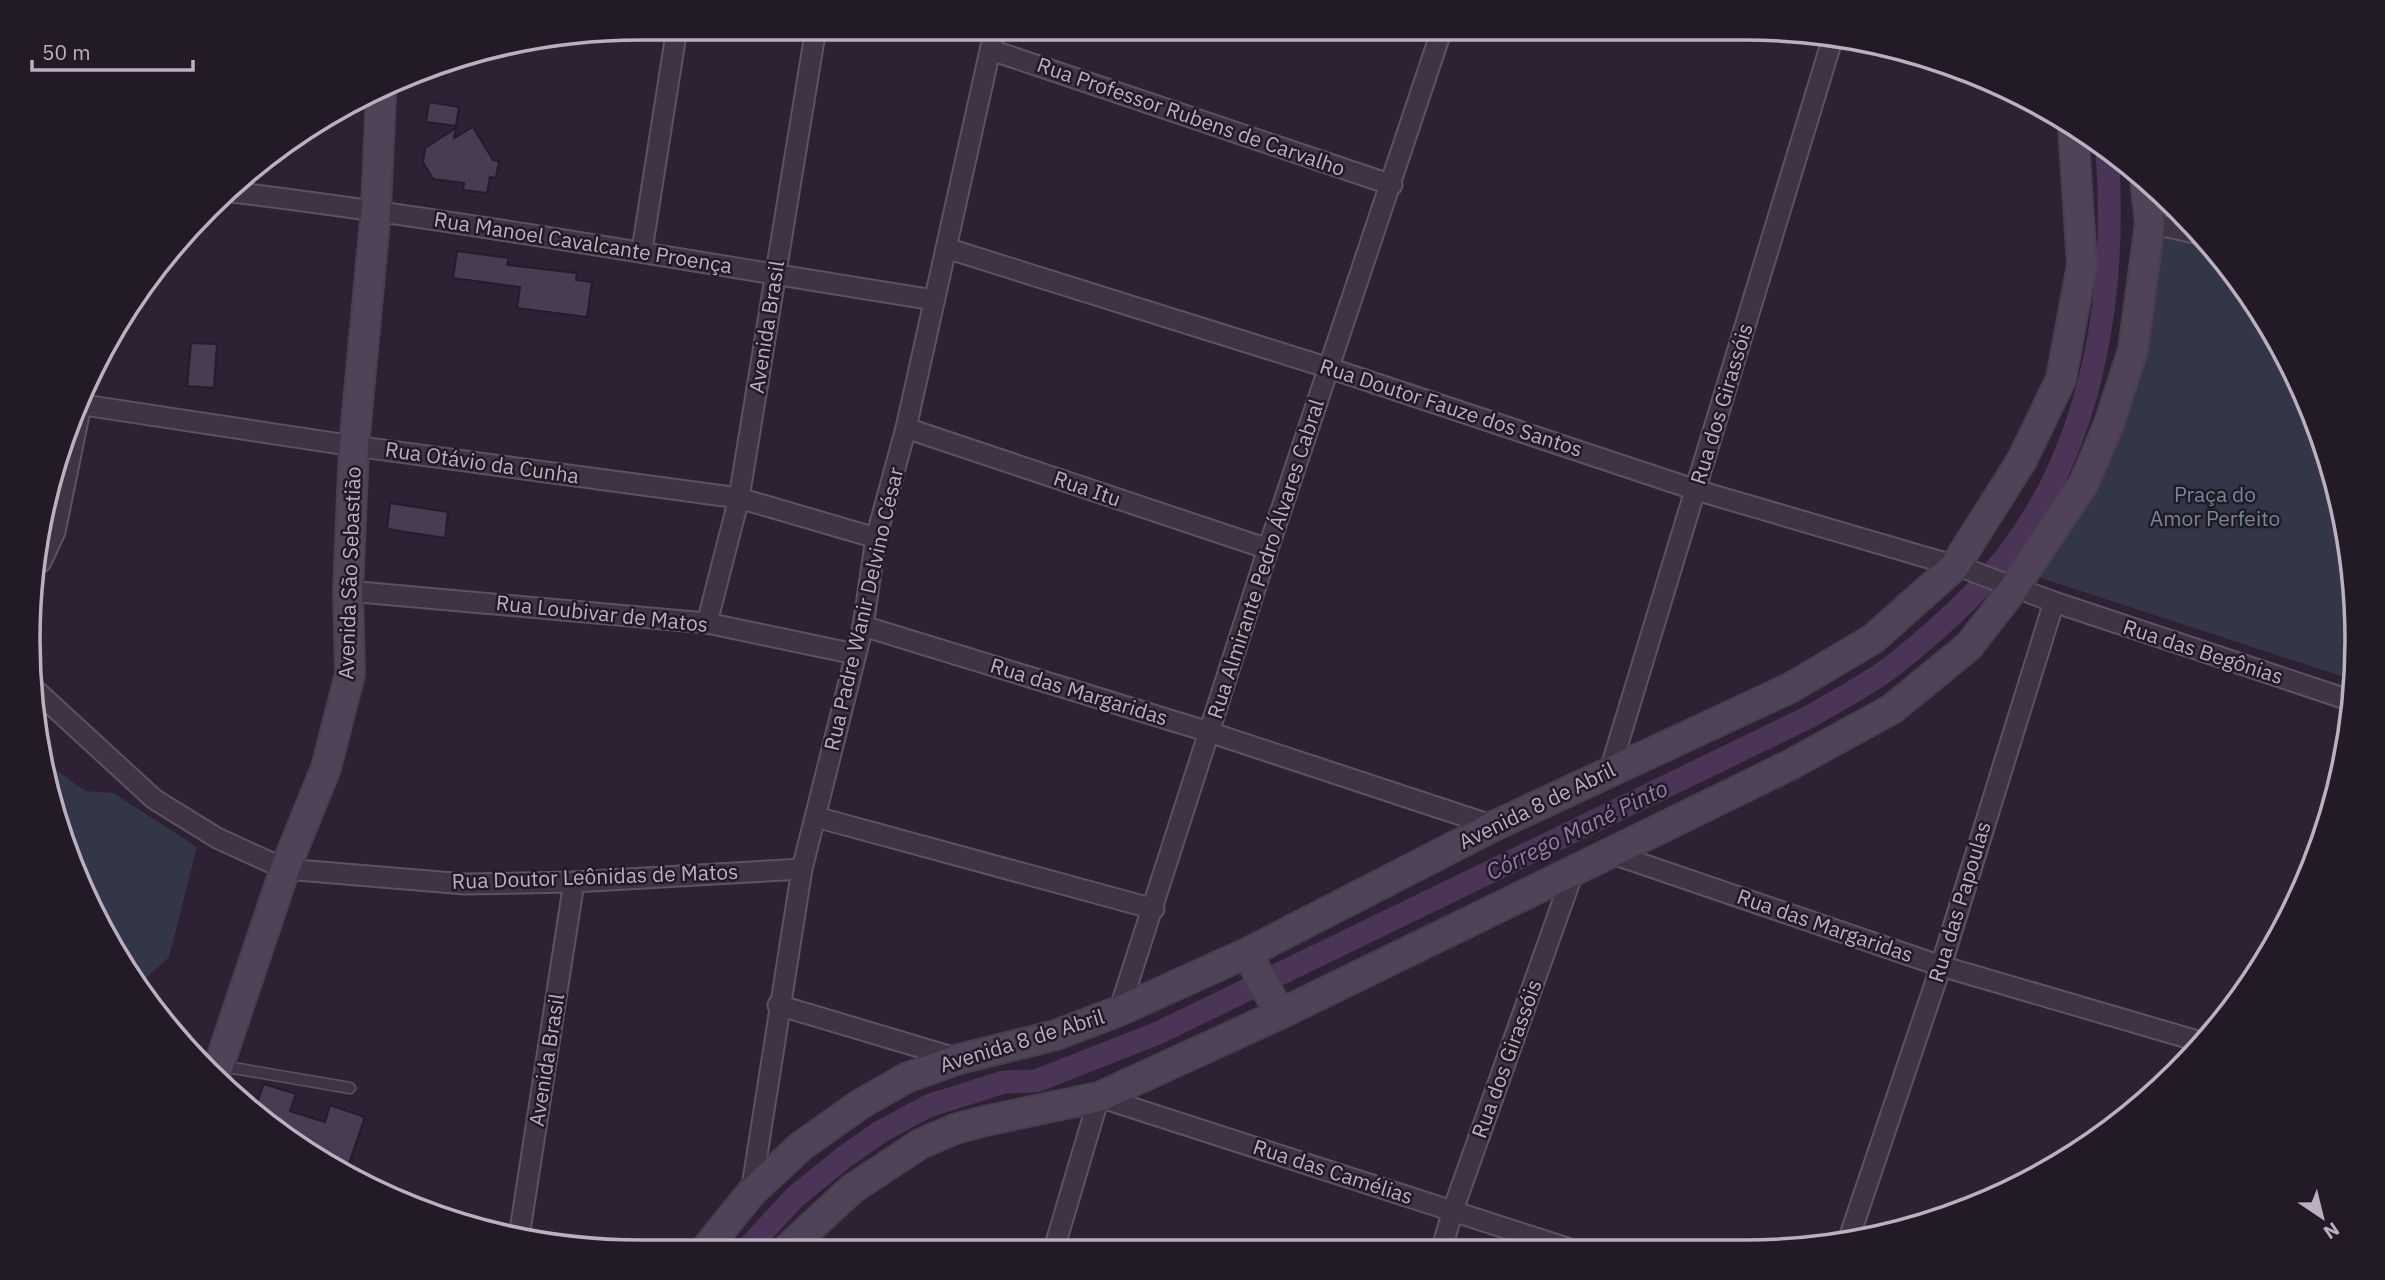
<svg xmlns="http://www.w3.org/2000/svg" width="2385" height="1280" font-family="'IBM Plex Sans',sans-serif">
	<rect width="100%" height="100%" fill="#2d2133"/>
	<g fill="#333646">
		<polygon points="2167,234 2210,246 2230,267 2294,369 2336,481 2356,600 2353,680 2041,578 2035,573 2085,494 2160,238"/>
		<polygon points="49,765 85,791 113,793 197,847 169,957 142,982 75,875"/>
	</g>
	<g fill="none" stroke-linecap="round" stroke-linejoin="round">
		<path stroke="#4b3556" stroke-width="23" d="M 746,1250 L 795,1197 L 843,1158 L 880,1132 L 928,1106 L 1004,1082 L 1036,1081 L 1158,1033 L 1811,716 C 1841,698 1875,681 1901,659 C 1942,626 1983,589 2014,546 C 2096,434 2117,286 2107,150"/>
	</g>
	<g fill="#493b51" stroke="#251c2b" stroke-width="2">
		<polygon points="429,102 459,107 456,126 426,122"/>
		<polygon points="473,127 493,160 499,161 496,178 490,177 487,193 463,190 464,183 433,179 423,162 425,148 456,128 454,138"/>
		<polygon points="457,251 509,258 507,265 577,273 576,280 592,282 587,317 517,308 520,287 453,278"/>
		<polygon points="191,343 217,344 214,388 187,386"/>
		<polygon points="390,503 448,512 445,538 387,529"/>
		<polygon points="264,1084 296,1094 290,1111 325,1122 330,1105 365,1117 345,1175 334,1170 246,1098 258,1100"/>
	</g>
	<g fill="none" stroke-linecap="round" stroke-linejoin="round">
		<g stroke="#5c5262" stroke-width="13">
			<polyline id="lane" points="222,1066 350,1088"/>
		</g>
		<g stroke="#5c5262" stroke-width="23">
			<g id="street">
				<polyline points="991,50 1392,185"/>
				<path d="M 232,192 C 467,221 700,263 934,300"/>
				<polyline points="2150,223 2199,234"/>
				<polyline points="946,248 1329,368 1696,490 1966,569 2054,602 2352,701"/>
				<polyline points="642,250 677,28"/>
				<polyline points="84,405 354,446 739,498 876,538"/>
				<polyline points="906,428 1268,549"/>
				<polyline points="41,562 55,532 79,415"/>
				<polyline points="348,591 707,623 855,654"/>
				<polyline points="707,623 739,498 816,28"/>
				<polyline points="863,626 1209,732 1494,826"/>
				<polyline points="30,685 154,799 217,838 285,869 465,884 574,882 802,869"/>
				<polyline points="1610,770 1833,37"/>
				<polyline points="816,817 1154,909"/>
				<polyline points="1610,853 1941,966 2201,1042"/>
				<polyline points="778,1005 959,1059"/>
				<polyline points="1119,1011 1268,549 1442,29"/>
				<polyline points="751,1193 802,869 863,626 876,538 906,428 995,28"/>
				<polyline points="519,1237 574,882"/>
				<polyline points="1848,1241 1941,966 2054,602"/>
				<polyline points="1442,1248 1453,1210 1574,870"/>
				<polyline points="1054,1249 1099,1097 1567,1248"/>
			</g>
		</g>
		<g stroke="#483e4e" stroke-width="32">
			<g id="secondary">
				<polyline points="1247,953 1280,1014"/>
				<polyline points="216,1074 285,869 326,768 350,674 348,591 354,446 376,210 381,94"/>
				<polyline points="705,1250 751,1193 800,1147 859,1105 906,1078 959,1059 1056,1035 1119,1011 1247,953 1494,826 1790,688 1873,639 1955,566 2022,460 2061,379 2082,265 2073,126"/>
				<polyline points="786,1250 852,1189 920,1144 955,1129 985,1121 1099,1097 1280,1014 1610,853 1790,765 1892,709 1969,646 2014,588 2084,483 2109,424 2133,350 2150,223 2145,178"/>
			</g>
		</g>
		<use href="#lane" stroke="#3f3444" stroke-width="10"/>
		<use href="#street" stroke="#3f3444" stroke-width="19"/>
		<use href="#secondary" stroke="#504357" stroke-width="28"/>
	</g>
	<g text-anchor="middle" stroke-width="5" stroke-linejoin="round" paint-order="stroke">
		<g font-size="21" fill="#bbafc1" stroke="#231a28">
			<text transform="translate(1191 117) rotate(19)" y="7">Rua Professor Rubens de Carvalho</text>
			<text transform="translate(583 243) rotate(9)" y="7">Rua Manoel Cavalcante Proença</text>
			<text transform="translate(767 327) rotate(-81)" y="7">Avenida Brasil</text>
			<text transform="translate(1722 404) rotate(-73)" y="7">Rua dos Girassóis</text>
			<text transform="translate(1451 408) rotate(18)" y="7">Rua Doutor Fauze dos Santos</text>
			<text transform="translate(482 463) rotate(8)" y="7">Rua Otávio da Cunha</text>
			<text transform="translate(1087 489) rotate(19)" y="7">Rua Itu</text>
			<text transform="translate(1266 559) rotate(-72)" y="7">Rua Almirante Pedro Álvares Cabral</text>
			<text transform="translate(350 573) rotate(-88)" y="7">Avenida São Sebastião</text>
			<text transform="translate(864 609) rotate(-77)" y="7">Rua Padre Wanir Delvino César</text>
			<text transform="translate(602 614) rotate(6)" y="7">Rua Loubivar de Matos</text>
			<text transform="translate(2203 652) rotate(18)" y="7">Rua das Begônias</text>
			<text transform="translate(1079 692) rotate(17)" y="7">Rua das Margaridas</text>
			<text transform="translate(1537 806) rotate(-26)" y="7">Avenida 8 de Abril</text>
			<text transform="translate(595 877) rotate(-2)" y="7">Rua Doutor Leônidas de Matos</text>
			<text transform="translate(1960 902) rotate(-73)" y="7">Rua das Papoulas</text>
			<text transform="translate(1825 926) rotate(19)" y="7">Rua das Margaridas</text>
			<text transform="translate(1022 1041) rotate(-17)" y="7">Avenida 8 de Abril</text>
			<text transform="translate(1507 1059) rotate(-70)" y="7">Rua dos Girassóis</text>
			<text transform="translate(547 1060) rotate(-81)" y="7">Avenida Brasil</text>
			<text transform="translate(1333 1172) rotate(18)" y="7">Rua das Camélias</text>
		</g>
		<g font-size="21" fill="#708994" stroke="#231a28">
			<text x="2215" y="502">Praça do<tspan x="2215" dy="24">Amor Perfeito</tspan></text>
		</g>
		<g font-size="23" font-style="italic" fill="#967aa6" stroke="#231a28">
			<text transform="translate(1577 830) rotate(-26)" y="8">Córrego Mané Pinto</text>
		</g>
	</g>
	<path d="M0 0H2385V1280H0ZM640 40H1745A600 600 0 0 1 2345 640V640A600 600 0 0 1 1745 1240H640A600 600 0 0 1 40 640V640A600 600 0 0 1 640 40Z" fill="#231a28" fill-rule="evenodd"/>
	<path fill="none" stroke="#bbafc1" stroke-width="3.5" d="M640 40H1745A600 600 0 0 1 2345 640V640A600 600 0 0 1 1745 1240H640A600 600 0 0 1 40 640V640A600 600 0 0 1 640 40Z"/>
	<g transform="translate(2322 1217) rotate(145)" stroke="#231a28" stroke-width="5" paint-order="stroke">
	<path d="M0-5L12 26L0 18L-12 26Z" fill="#bbafc1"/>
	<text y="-10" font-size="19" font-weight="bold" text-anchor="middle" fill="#bbafc1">N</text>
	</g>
	<path d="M32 60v10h161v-10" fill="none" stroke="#bbafc1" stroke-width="3.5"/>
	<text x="42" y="60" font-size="21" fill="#bbafc1" stroke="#231a28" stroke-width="5" paint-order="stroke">50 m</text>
</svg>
